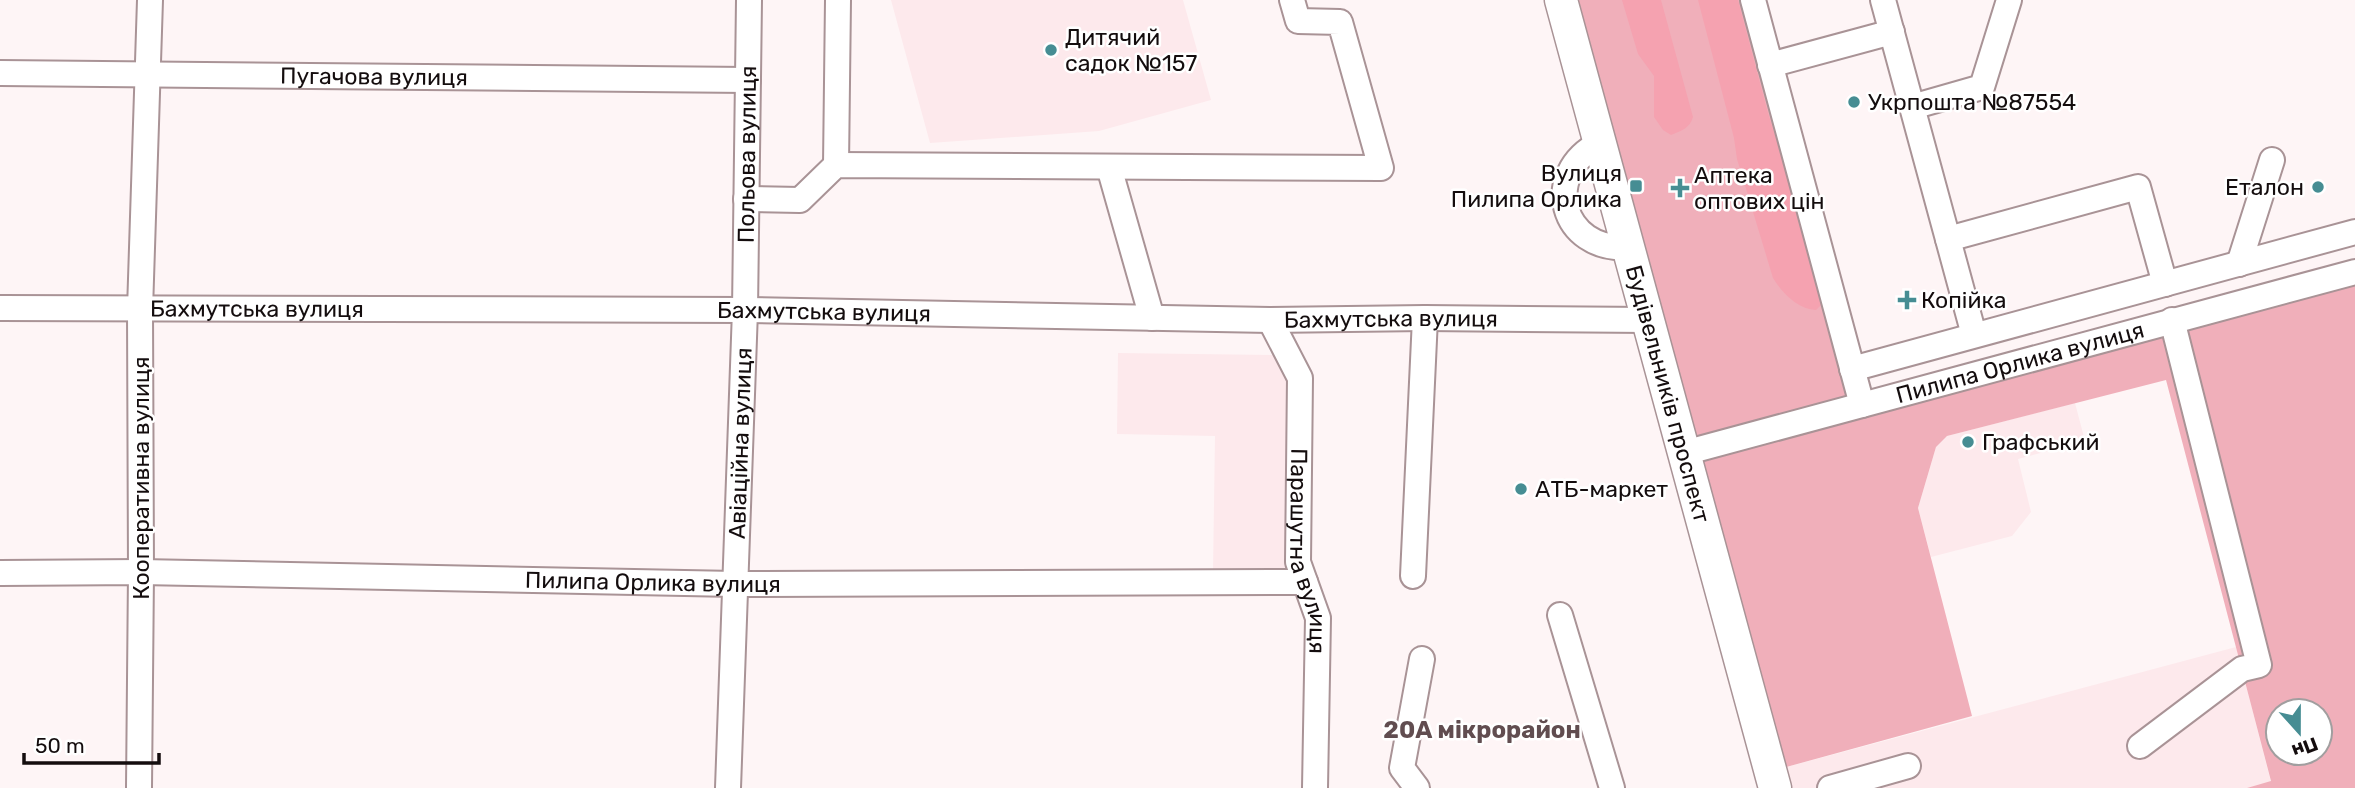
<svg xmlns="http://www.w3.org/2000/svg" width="2355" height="788" font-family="Rubik,sans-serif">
	<rect width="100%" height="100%" fill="#fef5f6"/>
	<g fill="#fde9ec">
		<polygon points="891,0 1183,0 1211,100 1099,131 930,143"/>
		<polygon points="1118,353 1279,355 1292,379 1289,574 1213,573 1215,436 1117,434"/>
		<polygon points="2075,403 2085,441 2018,459 2031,512 2012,536 1931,557 1918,508 1936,447 1947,436"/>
		<polygon points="2236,647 2271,782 2247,788 1785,788 1779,769"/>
	</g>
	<g fill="#f0afba" fill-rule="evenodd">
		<polygon points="1572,0 1745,0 1853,397 1691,441"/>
		<path d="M 2355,283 L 2355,788 L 2247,788 L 2271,781 L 2166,380 L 1947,436 L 1936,447 L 1918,508 L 1972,716 L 1779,769 L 1696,462 ZM 2278,711 L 2320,711 L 2320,753 L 2278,753 Z"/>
	</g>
	<g fill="#f5a2b0">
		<path d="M 1622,0 L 1661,0 L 1693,117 C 1690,128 1681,131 1671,135 L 1663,130 L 1654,117 L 1654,76 L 1638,54 Z"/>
		<path d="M 1698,0 L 1738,0 L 1768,113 L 1797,205 L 1821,296 L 1822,304 L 1816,310 C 1798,309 1782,293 1773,278 L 1737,159 L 1734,138 Z"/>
	</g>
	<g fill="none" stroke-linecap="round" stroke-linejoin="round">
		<g stroke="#a99396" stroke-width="28">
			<g id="minor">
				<polyline points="1753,0 1862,405"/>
				<polyline points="1883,0 1974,335"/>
				<polyline points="1770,65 1892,32"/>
				<path id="s1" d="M 0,73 L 748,80"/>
				<polyline points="1912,107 1982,87 2009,0"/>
				<path d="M 1600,143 C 1540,173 1561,252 1628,247"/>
				<polyline points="836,165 838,0"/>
				<polyline points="1109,167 1152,318"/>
				<polyline points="746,199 800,200 836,165 1381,168 1340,22 1298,21 1292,0"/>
				<polyline points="1948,239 2138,187 2165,284"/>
				<polyline points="2239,264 2272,160"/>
				<path id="s2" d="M 0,308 L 745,310 L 1270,320 L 1425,318 L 1648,320"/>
				<path id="s3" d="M 1270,320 L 1300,378 L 1298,562 L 1318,618 L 1315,788"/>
				<polyline points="1852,369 2355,232"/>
				<path id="s4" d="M 1684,453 L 2355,272"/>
				<path id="s5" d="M 0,573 L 141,572 L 735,584 L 1305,582"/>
				<polyline points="1413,576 1425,318"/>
				<polyline points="1560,615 1612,788"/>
				<polyline points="2140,746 2242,669 2259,665 2172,320"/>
				<polyline points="139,788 141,572 140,310 150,0"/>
				<path id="s6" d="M 728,788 L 745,310 L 749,0"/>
				<polyline points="1417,788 1402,768 1422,659"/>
				<polyline points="1830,788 1908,766"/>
			</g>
		</g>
		<g stroke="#a99396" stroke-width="35">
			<g id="major">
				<path id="s7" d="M 1561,0 L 1775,788"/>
			</g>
		</g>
		<use href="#minor" stroke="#fff" stroke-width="24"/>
		<use href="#major" stroke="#fff" stroke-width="32"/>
	</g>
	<g fill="#468d93" stroke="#fff" stroke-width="2.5">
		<circle cx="1051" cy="50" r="7"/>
		<circle cx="1854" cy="102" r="7"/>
		<rect x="1629" y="179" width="14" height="14" rx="3.5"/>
		<circle cx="2318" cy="187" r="7"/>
		<path d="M1676.5 177.5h7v7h7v7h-7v7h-7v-7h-7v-7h7z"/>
		<path d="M1903.5 289.5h7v7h7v7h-7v7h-7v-7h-7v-7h7z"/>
		<circle cx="1968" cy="442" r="7"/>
		<circle cx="1521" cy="489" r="7"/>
	</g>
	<g text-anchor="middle" stroke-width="5" stroke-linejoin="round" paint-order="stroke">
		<g font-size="23" fill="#140d0e" stroke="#fff" text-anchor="start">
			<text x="1065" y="45">Дитячий<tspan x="1065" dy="26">садок №157</tspan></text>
			<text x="1868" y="110">Укрпошта №87554</text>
			<text x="1622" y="181" text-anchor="end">Вулиця<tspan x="1622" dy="26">Пилипа Орлика</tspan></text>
			<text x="1694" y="183">Аптека<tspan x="1694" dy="26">оптових цін</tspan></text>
			<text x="2304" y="195" text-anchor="end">Еталон</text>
			<text x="1921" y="308">Копійка</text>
			<text x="1982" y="450">Графський</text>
			<text x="1535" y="497">АТБ-маркет</text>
		</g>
		<g font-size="23" fill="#140d0e" stroke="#fff">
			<text dy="8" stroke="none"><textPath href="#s1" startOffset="374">Пугачова вулиця</textPath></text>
			<text dy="8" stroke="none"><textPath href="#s6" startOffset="634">Польова вулиця</textPath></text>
			<text dy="8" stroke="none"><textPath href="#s2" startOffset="257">Бахмутська вулиця</textPath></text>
			<text dy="8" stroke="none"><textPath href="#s2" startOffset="824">Бахмутська вулиця</textPath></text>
			<text dy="8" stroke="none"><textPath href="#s2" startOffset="1391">Бахмутська вулиця</textPath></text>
			<text dy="8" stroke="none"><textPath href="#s4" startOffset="348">Пилипа Орлика вулиця</textPath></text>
			<text dy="8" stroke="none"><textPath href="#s7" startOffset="408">Будівельників проспект</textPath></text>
			<text dy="8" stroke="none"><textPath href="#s6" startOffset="345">Авіаційна вулиця</textPath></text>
			<text transform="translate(141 478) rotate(-90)" y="8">Кооперативна вулиця</text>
			<text dy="8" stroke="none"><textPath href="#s3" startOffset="240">Парашутна вулиця</textPath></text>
			<text dy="8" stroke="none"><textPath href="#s5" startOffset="653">Пилипа Орлика вулиця</textPath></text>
		</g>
		<g font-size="24" font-weight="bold" fill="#614d50" stroke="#fff">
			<text x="1482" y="738">20А мікрорайон</text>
		</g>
	</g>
	<g transform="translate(2299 732) rotate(159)"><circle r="33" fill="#ffffff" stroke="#a19e9f" stroke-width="2"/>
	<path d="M0-5L12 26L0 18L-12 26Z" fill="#468d93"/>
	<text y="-10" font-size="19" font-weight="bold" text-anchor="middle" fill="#140d0e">Пн</text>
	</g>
	<path d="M24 753v10h135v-10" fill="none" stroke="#140d0e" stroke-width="3.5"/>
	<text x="35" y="753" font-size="21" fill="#140d0e" stroke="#ffffff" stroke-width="5" paint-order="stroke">50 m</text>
</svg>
